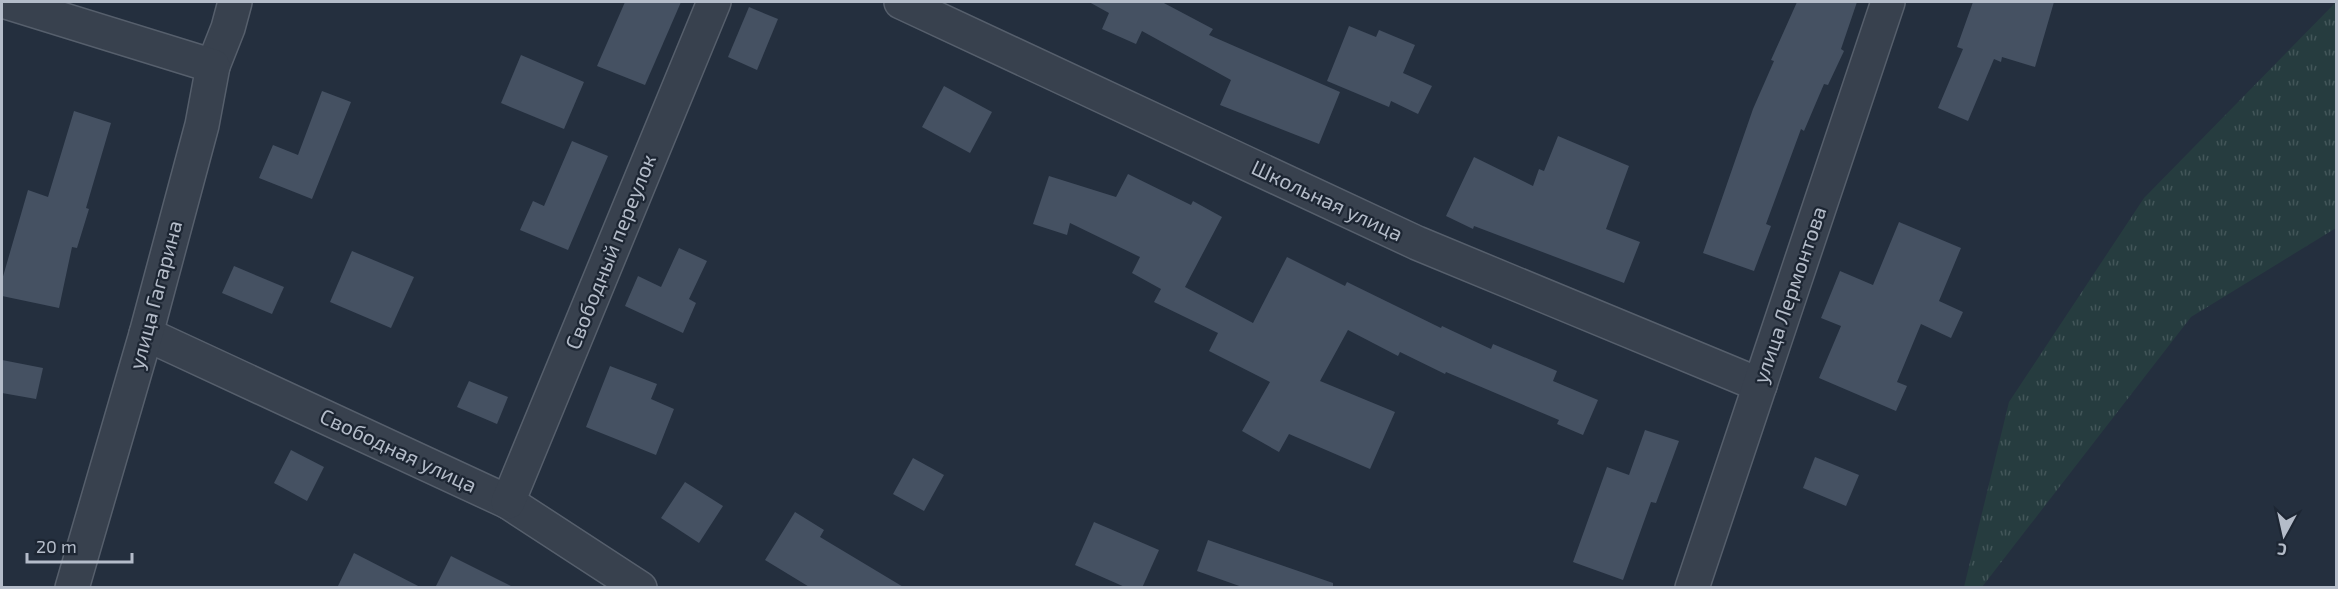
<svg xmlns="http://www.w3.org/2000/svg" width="2338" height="589" font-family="'Exo 2',sans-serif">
	<defs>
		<pattern id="grass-tufts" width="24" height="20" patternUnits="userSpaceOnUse" patternTransform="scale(1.5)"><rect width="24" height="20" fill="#263c3f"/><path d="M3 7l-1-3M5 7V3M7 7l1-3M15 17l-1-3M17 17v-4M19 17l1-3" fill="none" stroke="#435659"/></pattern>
	</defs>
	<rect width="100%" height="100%" fill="#242f3e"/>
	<polygon fill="url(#grass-tufts)" points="2336,2 2336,228 2191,317 1982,587 1964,587 2009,402 2144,198"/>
	<g fill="#455162">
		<polygon points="625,2 681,2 645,85 597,66"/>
		<polygon points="1089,2 1162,2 1213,29 1209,35 1340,92 1319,144 1220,105 1231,80 1142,31 1136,44 1102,29 1109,13"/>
		<polygon points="1797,2 1857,2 1841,49 1844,51 1828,85 1824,84 1804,131 1801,129 1766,224 1771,226 1754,271 1703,253 1753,109 1774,61 1771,60"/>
		<polygon points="1973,2 2054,2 2035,67 2002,57 2001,62 1994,59 1968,121 1938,108 1963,49 1957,47"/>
		<polygon points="749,7 778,19 757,70 728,57"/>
		<polygon points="1349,26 1376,37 1379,30 1415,45 1403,73 1432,86 1418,114 1391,101 1389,107 1327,81"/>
		<polygon points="521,55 584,82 564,129 501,103"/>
		<polygon points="944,86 992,112 970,153 922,127"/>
		<polygon points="322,91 351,102 312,199 259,178 273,145 298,155"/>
		<polygon points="74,111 111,123 86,208 89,209 77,248 72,247 59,308 2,296 2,280 28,190 48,197"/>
		<polygon points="1558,136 1629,166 1606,229 1640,242 1624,283 1474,226 1473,229 1446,216 1474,157 1533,186 1539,169 1544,171"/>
		<polygon points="572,141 608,156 568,250 520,230 533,201 544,206"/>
		<polygon points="1128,174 1191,205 1193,201 1222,217 1185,287 1253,323 1287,257 1345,286 1347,282 1441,328 1442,326 1491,349 1493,344 1557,371 1553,381 1598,400 1583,435 1557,424 1559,420 1446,372 1445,374 1400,352 1398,356 1348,330 1320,381 1395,412 1370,469 1289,434 1279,452 1242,431 1270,382 1209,351 1218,333 1154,302 1161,289 1132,273 1140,257 1070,223 1067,235 1033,224 1049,176 1116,197"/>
		<polygon points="1899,222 1961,248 1939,301 1963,312 1951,338 1921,324 1897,382 1907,386 1896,411 1819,378 1841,326 1821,318 1840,271 1873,285"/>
		<polygon points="679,248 707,261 689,299 696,303 683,333 625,306 638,276 661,287"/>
		<polygon points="352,251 414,277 391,328 330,302"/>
		<polygon points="234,266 284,287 272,314 222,293"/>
		<polygon points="2,360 43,368 36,399 2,393"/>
		<polygon points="610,366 657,384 651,399 674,409 656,455 586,427"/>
		<polygon points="469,381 508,397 497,424 457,407"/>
		<polygon points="1645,430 1679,441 1656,503 1651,502 1623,580 1573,562 1607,467 1629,475"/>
		<polygon points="291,450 324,467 307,501 274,483"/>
		<polygon points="1815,457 1859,475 1846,506 1803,488"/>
		<polygon points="913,458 944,475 924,511 893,494"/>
		<polygon points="685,482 723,506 699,543 661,518"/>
		<polygon points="795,512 824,530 820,537 905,588 811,588 765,560"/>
		<polygon points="1094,522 1159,550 1142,588 1127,588 1075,565"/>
		<polygon points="1208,540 1333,583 1333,588 1245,588 1197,571"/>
		<polygon points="354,553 422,588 337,588"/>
		<polygon points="451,556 515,588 435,588"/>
	</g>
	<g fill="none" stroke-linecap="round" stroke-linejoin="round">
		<g stroke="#565f6c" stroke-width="36">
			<g id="minor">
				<polyline points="901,2 1417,243 1760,385"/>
				<polyline points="213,66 228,28 235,2"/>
				<polyline points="146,334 508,502 640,588"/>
				<polyline points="508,502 714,2"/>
				<polyline points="1692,588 1888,2"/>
			</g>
		</g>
		<g stroke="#565f6c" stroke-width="36">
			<polyline id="tertiary" points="6,2 213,66 202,125 146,334 72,588"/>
		</g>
		<use href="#minor" stroke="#38414e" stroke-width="33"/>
		<use href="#tertiary" stroke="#38414e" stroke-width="33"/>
	</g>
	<g text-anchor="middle" stroke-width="4.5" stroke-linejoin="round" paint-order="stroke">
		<g font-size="21" fill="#b4bcc9" stroke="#1d2633">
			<text transform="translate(1327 201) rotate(25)" y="7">Школьная улица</text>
			<text transform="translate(611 252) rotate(-68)" y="7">Свободный переулок</text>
			<text transform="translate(156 295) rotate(-75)" y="7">улица Гагарина</text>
			<text transform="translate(1790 295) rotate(-71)" y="7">улица Лермонтова</text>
			<text transform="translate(398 451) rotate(25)" y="7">Свободная улица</text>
		</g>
	</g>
	<rect width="2338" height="589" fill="none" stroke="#b4bcc9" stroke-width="6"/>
	<g transform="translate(2284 535) rotate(188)" stroke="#1d2633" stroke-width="4.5" paint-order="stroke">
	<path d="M0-4.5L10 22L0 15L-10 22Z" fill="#b4bcc9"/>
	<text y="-9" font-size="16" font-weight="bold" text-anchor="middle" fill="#b4bcc9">С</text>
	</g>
	<path d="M27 553v9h105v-9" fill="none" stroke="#b4bcc9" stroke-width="3"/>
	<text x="36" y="553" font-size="18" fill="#b4bcc9" stroke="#1d2633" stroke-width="4.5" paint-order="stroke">20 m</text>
</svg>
